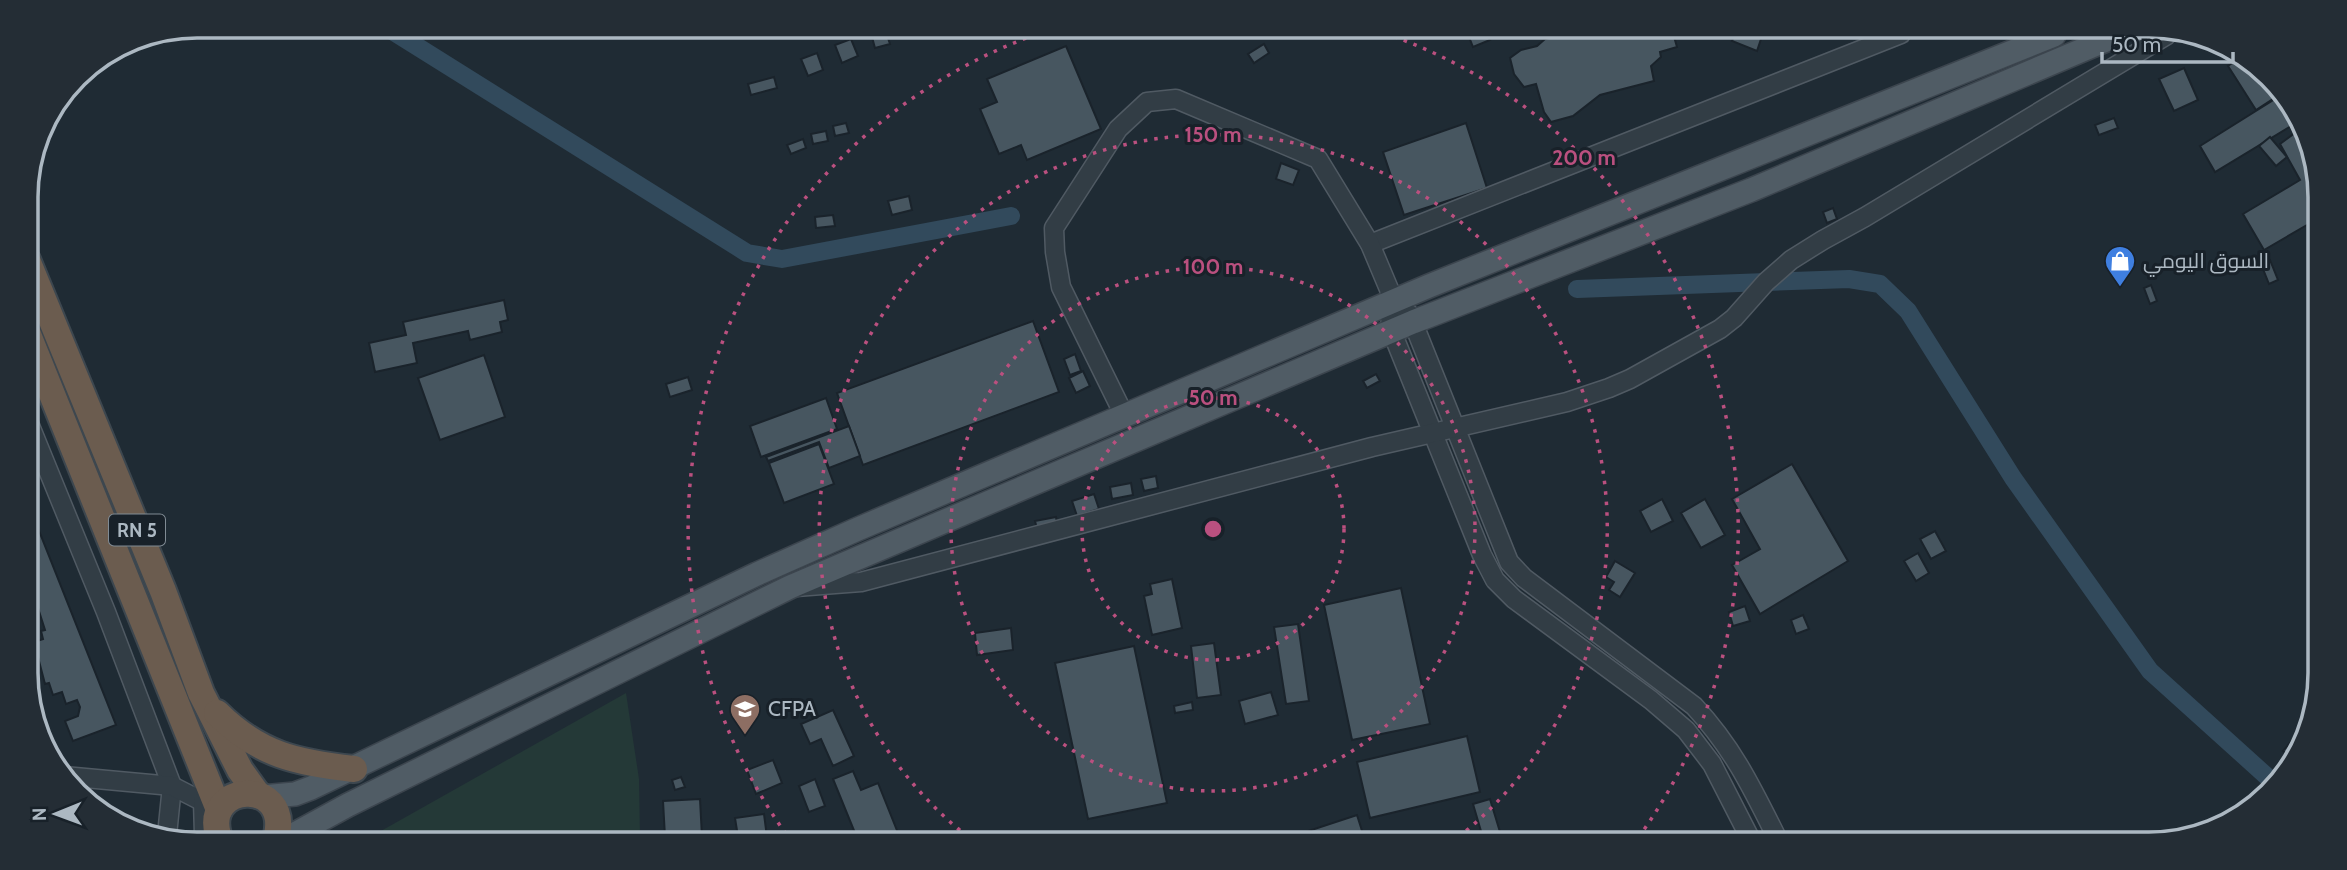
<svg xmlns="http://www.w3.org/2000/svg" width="2347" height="870" font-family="Cabin,Cairo,sans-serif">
	<rect width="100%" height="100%" fill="#1f2b34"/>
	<polygon fill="#243937" points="626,693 639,779 640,837 372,836"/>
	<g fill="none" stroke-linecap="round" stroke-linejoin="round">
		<g stroke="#324a5c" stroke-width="18">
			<polyline points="386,27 747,253 782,259 1011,216"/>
			<polyline points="1577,289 1849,279 1880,284 1908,311 2013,478 2150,671 2273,782"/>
		</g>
	</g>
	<g fill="#475660" stroke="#1a232b" stroke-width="2">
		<polygon points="885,29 890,44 875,48 870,30"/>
		<polygon points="886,29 909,29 890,38"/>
		<polygon points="1467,32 1486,32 1490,40 1473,47"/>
		<polygon points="1572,32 1673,33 1677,47 1660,52 1661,57 1651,66 1654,81 1600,95 1573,116 1551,122 1544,112 1536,84 1524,87 1514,74 1510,58 1521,50 1537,46 1545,39"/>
		<polygon points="1729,33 1763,33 1757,51 1732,41 1734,35"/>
		<polygon points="851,39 858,56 842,63 835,45"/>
		<polygon points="1264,44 1269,53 1254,63 1248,54"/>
		<polygon points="1066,46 1101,129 1027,160 1021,145 999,154 980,109 997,102 987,79"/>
		<polygon points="817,53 823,70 808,76 801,59"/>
		<polygon points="2239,58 2279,85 2282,93 2256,110 2228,66"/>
		<polygon points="2184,68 2198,100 2174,111 2159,79"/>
		<polygon points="774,77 777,88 751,95 748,84"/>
		<polygon points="2283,94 2296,123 2215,172 2200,146"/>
		<polygon points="2114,118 2118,128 2099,135 2095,125"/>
		<polygon points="846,123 849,133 835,136 833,126"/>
		<polygon points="1466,123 1487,188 1404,215 1383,152"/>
		<polygon points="2299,130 2319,174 2319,218 2264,250 2243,214 2300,180 2280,144"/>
		<polygon points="826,131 828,141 813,144 811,134"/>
		<polygon points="2270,137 2287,157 2276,166 2259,146"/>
		<polygon points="803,139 806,148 791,154 787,145"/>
		<polygon points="1281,163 1299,170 1293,185 1276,179"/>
		<polygon points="909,196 912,210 892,215 888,201"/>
		<polygon points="1833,208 1837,219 1827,223 1823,212"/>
		<polygon points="833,215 835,226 816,228 815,217"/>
		<polygon points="2270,260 2278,280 2269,284 2261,264"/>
		<polygon points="2151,285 2157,301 2150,304 2144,288"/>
		<polygon points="504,300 508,320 500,322 502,332 470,340 468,331 413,343 417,363 375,372 369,343 406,335 403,322"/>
		<polygon points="1033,321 1059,392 863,465 837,393"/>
		<polygon points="1075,354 1081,371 1070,375 1064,359"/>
		<polygon points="484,355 505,417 440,440 418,378"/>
		<polygon points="1083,371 1090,386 1076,393 1069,378"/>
		<polygon points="1376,374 1380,381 1367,388 1363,381"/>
		<polygon points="688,377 692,390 670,397 666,384"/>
		<polygon points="826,398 837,429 761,457 750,426"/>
		<polygon points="849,426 860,456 829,468 819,442 768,461 766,457"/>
		<polygon points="819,444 834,484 784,503 769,463"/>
		<polygon points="1792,464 1848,561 1760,614 1732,565 1760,549 1732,499"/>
		<polygon points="1156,476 1158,488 1144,491 1141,479"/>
		<polygon points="1131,483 1133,495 1112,499 1110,487"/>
		<polygon points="1094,494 1099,509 1077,516 1072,501"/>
		<polygon points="1662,499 1673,521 1651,532 1640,511"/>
		<polygon points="1705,499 1725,535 1701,548 1681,513"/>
		<polygon points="28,503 116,725 73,741 65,721 78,716 80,707 77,700 66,704 62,692 53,695 49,683 45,684 34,642 43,639 41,631 45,630 38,608 30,611 29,606 29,585 31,584 29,576"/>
		<polygon points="1056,517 1058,529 1038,533 1035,521"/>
		<polygon points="1935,531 1946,551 1931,559 1920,539"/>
		<polygon points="1918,553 1929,573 1916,581 1904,561"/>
		<polygon points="1615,561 1635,573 1620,597 1609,590 1614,582 1606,577"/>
		<polygon points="1172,579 1182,628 1152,635 1144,596 1152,594 1150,584"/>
		<polygon points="1401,588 1430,724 1352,740 1324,605"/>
		<polygon points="1745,606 1750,621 1733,626 1729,612"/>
		<polygon points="1803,615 1809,629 1796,634 1791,620"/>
		<polygon points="1298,624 1309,701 1286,704 1274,627"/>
		<polygon points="1011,628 1013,650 977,655 975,633"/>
		<polygon points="1214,643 1221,695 1197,698 1191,646"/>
		<polygon points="1134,646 1167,803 1088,819 1055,663"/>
		<polygon points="1271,692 1278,715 1245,724 1239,701"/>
		<polygon points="1192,702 1193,710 1175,713 1174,706"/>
		<polygon points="833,710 854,756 833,766 821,739 810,744 801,724"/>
		<polygon points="1467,736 1480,792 1370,818 1357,762"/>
		<polygon points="2296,736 2302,741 2290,757 2283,751"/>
		<polygon points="773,760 782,783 756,794 747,770"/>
		<polygon points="853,771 861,790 878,783 900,838 857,838 833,779"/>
		<polygon points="681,777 685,787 675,790 672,780"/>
		<polygon points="815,779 825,806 809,812 799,786"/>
		<polygon points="700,799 702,837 665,837 663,801"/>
		<polygon points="1490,799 1500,832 1483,838 1473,804"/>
		<polygon points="764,814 767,837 738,837 735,818"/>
		<polygon points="1357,815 1363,834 1349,838 1350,840 1281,840"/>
	</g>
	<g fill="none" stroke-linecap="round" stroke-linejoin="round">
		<g stroke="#505a63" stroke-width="21">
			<g id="minor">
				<polyline points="1370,244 1901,34"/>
				<polyline points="1394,301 1390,316 1392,332 1482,555 1495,580 1514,599 1651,700 1686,730 1712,764 1752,842"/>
				<path d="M 1125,417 L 1061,287 L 1055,252 L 1054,228 L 1118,129 L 1147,102 L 1176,99 L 1318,159 L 1370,244 L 1394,301 L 1410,315 L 1509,562 L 1524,578 L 1694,706 C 1734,749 1753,790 1779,842"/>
				<polyline points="28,421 106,612 172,786 167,835"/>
				<polyline points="796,587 861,582 1372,447 1567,402 1609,388 1630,379 1720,329 1734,318 1766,282 1791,260 1823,240 1865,217 2167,35"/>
				<polyline points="64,776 172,786 219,810"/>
				<polyline points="203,801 204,835"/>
			</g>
		</g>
		<g stroke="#3c454e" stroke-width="26">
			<g id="major">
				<polyline points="262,797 295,794 311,788 757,574 858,529 1429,286 2054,35"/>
				<polyline points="293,835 348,805 790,587 1413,322 1751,190 2118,35"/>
			</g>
		</g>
		<g stroke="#3d474f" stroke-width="30">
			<g id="highway">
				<polyline points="27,260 163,591 201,693 240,770 258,795"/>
				<polyline points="27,332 219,810"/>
				<path d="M 217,713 C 259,755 298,763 354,769"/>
				<path d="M 218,835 C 203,783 289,777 277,835"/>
			</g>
		</g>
		<use href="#minor" stroke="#323d45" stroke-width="18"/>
		<use href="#major" stroke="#505c65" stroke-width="23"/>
		<use href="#highway" stroke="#6b5c4f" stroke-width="26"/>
	</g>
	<g fill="none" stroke="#ba507f" stroke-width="3.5" stroke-dasharray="3.5 7">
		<circle cx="1213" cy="529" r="131"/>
		<circle cx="1213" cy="529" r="262"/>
		<path d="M968 837A394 394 0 1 1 1456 839"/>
		<path d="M786 834A525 525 0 0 1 1046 31M1384 33A525 525 0 0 1 1638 838"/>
	</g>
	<defs>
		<g id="shop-pin" transform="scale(1.575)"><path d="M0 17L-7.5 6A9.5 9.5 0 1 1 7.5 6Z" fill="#3f7fe0" stroke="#182129"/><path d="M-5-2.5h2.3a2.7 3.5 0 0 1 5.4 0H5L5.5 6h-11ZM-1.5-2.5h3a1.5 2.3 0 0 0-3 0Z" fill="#fff"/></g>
		<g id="university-pin" transform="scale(1.575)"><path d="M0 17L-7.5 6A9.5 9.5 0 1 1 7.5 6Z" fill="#8d6e63" stroke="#182129"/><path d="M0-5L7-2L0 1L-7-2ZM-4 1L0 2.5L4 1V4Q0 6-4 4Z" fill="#fff"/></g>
	</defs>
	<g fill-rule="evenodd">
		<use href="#shop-pin" x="2120" y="261"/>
		<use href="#university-pin" x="745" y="709"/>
	</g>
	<g text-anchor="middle" stroke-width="6" stroke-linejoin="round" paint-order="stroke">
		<rect fill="#182129" stroke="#808b94" stroke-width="2" x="109" y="514.5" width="56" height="31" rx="5"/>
		<g font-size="19" font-weight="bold" fill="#acb8c2">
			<text x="137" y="537">RN 5</text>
		</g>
		<g font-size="21" fill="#acb8c2" stroke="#182129" text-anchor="start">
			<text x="2143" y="268">السوق اليومي</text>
			<text x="768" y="716">CFPA</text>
		</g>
	</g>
	<path d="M0 0H2347V870H0ZM197 38H2149A159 159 0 0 1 2308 197V673A159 159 0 0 1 2149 832H197A159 159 0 0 1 38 673V197A159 159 0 0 1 197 38Z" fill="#242d35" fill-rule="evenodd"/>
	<path fill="none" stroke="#acb8c2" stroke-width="3.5" d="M197 38H2149A159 159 0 0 1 2308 197V673A159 159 0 0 1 2149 832H197A159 159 0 0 1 38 673V197A159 159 0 0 1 197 38Z"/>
	<circle cx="1213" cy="529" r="10" fill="#ba507f" stroke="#182129" stroke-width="3.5"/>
	<g font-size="21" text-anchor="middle" font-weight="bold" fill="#ba507f" stroke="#182129" stroke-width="6" stroke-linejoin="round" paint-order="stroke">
		<text x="1213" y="142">150 m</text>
		<text x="1584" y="165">200 m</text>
		<text x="1213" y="274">100 m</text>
		<text x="1213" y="405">50 m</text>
	</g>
	<g transform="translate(56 814) rotate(269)" stroke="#182129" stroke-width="5" paint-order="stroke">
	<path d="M0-5L12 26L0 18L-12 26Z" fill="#acb8c2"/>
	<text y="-10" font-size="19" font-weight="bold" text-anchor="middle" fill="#acb8c2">N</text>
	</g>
	<path d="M2102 52v10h131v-10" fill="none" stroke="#acb8c2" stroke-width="3.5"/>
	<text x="2112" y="52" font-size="21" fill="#acb8c2" stroke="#182129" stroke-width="5" paint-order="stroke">50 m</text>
</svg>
